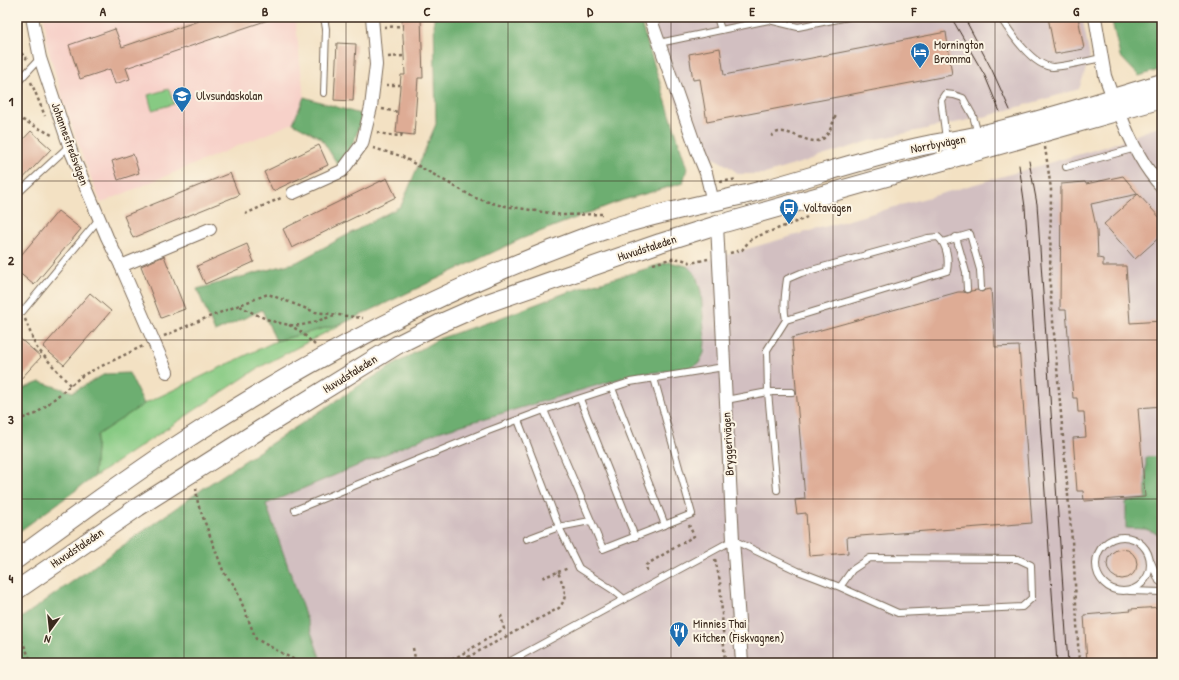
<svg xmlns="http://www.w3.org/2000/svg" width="1179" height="680" font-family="'Patrick Hand',sans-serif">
	<rect width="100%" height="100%" fill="#fcf5e5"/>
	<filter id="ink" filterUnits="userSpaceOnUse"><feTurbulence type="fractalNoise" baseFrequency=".025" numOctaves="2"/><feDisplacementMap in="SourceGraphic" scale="8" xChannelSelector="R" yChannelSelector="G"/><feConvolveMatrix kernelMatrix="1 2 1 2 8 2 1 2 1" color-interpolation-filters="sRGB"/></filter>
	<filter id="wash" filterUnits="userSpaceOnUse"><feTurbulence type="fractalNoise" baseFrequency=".012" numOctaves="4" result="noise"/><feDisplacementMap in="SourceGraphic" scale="16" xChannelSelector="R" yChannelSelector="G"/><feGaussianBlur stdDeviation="0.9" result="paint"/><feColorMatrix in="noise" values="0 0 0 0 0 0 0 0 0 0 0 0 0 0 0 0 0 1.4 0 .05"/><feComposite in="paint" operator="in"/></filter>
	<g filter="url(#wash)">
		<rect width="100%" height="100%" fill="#f3e1c3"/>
		<polygon fill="#f7d1c9" points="44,17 295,17 304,97 293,123 101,203 82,155 64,103 47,45"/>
		<g fill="#d2bfc1">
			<polygon points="644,17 1082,17 1090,57 1079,89 988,116 873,140 765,174 739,174 728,166 694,147"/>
			<polygon points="1162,125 1162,663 322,663 266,504 438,432 636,374 687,369 705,341 701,292 696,275 687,266 1105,147"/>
		</g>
		<g fill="#87ca83" stroke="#617a50">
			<polygon points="169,89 174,104 152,110 148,95"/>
			<polygon points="344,323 260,367 94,477 97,435 144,404 276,341"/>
		</g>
		<g fill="#6dae71" stroke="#546c48">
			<polygon points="434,17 639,17 687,168 683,183 620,201 521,239 344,323 276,341 262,310 215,332 197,289 297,262 401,206 436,124"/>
			<polygon points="1111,17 1162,17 1162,69 1139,76 1120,56"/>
			<polygon points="304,97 363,115 354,142 338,165 321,138 293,123"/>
			<polygon points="669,262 687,266 696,275 701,292 705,341 704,353 699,363 687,369 636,374 438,432 266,504 322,663 17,663 17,621 208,485 360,385 438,339 500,318 568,292"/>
			<polygon points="129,373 144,404 97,435 94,477 17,533 17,391 40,382 73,392 105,374"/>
			<polygon points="1162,456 1162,535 1145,529 1126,528 1126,502 1146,499 1146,457"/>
		</g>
		<g id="blocks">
			<g fill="#deac95">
				<polygon points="210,17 271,17 271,19 126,68 130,79 115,84 110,69 80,79 69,45 115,29 122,47"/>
				<polygon points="402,17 421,17 423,78 418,78 414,135 396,133 401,75 405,75"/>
				<polygon points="1048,17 1078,17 1084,49 1055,54"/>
				<polygon points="946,32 952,75 707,122 700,79 693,80 689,54 720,48 724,75"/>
				<polygon points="337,43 356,44 353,101 334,100"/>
				<polygon points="31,131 51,149 17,185 17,146"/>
				<polygon points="319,145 328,165 273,191 264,172"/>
				<polygon points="133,154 139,173 118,180 112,161"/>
				<polygon points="230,173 239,195 133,238 124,216"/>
				<polygon points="1123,176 1138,194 1091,204 1097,231 1098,258 1103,259 1103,266 1126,266 1130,323 1162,321 1162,406 1138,408 1145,497 1084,501 1083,491 1077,491 1073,438 1086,437 1084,412 1078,412 1077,398 1073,398 1066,310 1060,310 1061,184 1085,182 1086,184"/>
				<polygon points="387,178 396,197 292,248 283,229"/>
				<polygon points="1138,194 1162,220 1162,235 1135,259 1104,224"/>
				<polygon points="58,211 81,229 34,285 17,271 17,260"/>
				<polygon points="247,244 254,262 205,284 197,266"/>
				<polygon points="164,256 185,309 161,318 141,266"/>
				<polygon points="991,289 995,347 1019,346 1032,523 847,537 848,553 809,556 806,513 797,514 795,500 805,499 792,338 958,292 963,292 968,293 971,291 977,290 982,292 985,290"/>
				<polygon points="90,293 111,311 64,365 43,347"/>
				<polygon points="17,336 41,357 17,383"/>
				<circle cx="1122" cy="564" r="15"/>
				<polygon points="1162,607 1162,663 1087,663 1084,615 1131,611 1130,609"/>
			</g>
		</g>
	</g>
	<g filter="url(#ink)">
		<use href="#blocks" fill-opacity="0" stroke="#7b6a58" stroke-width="1"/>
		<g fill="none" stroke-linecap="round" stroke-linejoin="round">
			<g stroke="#7b6a58" stroke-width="8">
				<g id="lane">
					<polyline points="324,17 326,29 324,93"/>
					<polyline points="717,17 721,30"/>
					<path d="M 1000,17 C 1010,32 1033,67 1053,67 C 1068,66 1087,61 1102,58"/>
					<polyline points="659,43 769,20 798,27 848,17"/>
					<polyline points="17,83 40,58"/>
					<polyline points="946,139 941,100 945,94 954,95 963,98 973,116 978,134"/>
					<polyline points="1066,167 1136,148"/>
					<polyline points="17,194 69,146"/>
					<polyline points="956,237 966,272 967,289"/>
					<polyline points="943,242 970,234 980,270 981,288"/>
					<polyline points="22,312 99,219"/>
					<polyline points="612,388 665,525"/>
					<polyline points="580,399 635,537"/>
					<path d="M 726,400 L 768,392 L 767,350 L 786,320 L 947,271 C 949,259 947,245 938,237 L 928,238 L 801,273 L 787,279 C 785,293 783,307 786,320"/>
					<polyline points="544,410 603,549 692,514 654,378"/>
					<polyline points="518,420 559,527 579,568 613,590 624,599"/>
					<polyline points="777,490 768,392 792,392"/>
					<polyline points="295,510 488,431 544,410 630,382 724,367"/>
					<circle cx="1123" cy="564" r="27"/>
					<polyline points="527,539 559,527 590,521"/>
					<polyline points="1151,562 1159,581 1162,583"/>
					<polyline points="1130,591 1162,592"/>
					<polyline points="507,663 733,540 798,571 840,587 898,613 1022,607 1032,598 1031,565 1018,559 870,558 852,570 840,587"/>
				</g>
			</g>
			<g stroke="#7b6a58" stroke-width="14">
				<g id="street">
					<polyline points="32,17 40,58 72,154 107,237 121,266 167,372"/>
					<polyline points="650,17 697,151 706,173 713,202"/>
					<polyline points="1095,17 1105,76 1113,98"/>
					<path d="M 1119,111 C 1129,138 1142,166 1162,187"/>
					<polyline points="293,193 342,171 362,144 371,107 376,65 372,17"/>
					<polyline points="717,225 733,540 742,662"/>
					<polyline points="121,266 210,229"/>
				</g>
			</g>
			<g stroke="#7b6a58" stroke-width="20">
				<g id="secondary">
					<path d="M 17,559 C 69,521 121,482 176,446 C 307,359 448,287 596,233 C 648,215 702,205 755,192 C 809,178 863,159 918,147 C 939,142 960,140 980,135 C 1042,121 1102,101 1162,83"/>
					<polyline points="17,590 138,507 261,429 397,345 439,324 482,305 660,243 717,225 1162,99"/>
				</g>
			</g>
			<g stroke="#7b6a58" stroke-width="2.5" stroke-dasharray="3 3" stroke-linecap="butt">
				<polyline points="384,27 403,26"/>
				<polyline points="17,49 27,59"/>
				<polyline points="388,57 404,56"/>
				<polyline points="31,82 45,116"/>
				<polyline points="386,85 400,85"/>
				<polyline points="382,109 398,112"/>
				<polyline points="17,117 52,135"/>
				<polyline points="377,132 388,135 401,136 402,133"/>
				<path d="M 771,136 C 773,135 776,132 779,132 C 793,130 812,148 824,138 C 830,133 833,122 836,115"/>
				<polyline points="1045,147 1051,189 1050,287 1074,564 1079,663"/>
				<polyline points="373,148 401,156 475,198 499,205 562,215 602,214"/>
				<polyline points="720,182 737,179"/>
				<polyline points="245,214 283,197"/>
				<polyline points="730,253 742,250 750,240 758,236 801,220 807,217"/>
				<path d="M 653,264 C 668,260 676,255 691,263 L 708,259"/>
				<path d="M 240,306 C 258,316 280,327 302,325 C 313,323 324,318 335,316"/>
				<polyline points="25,319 36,347 70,385"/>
				<polyline points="289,325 300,331 315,345"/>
				<polyline points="164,336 201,320 268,294 315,312 363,318"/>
				<polyline points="17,420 36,414 83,375 143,346"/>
				<polyline points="196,488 198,504 224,573 235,586 256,639 300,663"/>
				<polyline points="715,559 720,581 725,663"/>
				<polyline points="647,571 646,565 694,536 689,525"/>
				<polyline points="558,572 569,568"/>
				<polyline points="17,636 21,639 32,663"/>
				<polyline points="413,648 416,663"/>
				<polyline points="447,663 504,629 501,615"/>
				<path d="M 457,663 L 559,608 C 570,595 563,586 558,572 L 541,578"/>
			</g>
			<use href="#lane" stroke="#fff" stroke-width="6"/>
			<use href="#street" stroke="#fff" stroke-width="12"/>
			<use href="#secondary" stroke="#fff" stroke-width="18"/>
			<g stroke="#3b2a1e" stroke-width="1">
				<polyline points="951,17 985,76 1000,112"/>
				<polyline points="964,17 992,70 1010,110"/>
				<polyline points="1029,161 1037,204 1068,663"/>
				<polyline points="1019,165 1025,207 1057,663"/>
			</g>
		</g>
	</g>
	<path fill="none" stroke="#3b2a1e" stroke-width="1" stroke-opacity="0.55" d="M 184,17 L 184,663M 346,17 L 346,663M 508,17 L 508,663M 671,17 L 671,663M 833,17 L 833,663M 995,17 L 995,663M 17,181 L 1162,181M 17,340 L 1162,340M 17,499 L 1162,499"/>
	<defs>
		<g id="hotel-pin" transform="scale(1)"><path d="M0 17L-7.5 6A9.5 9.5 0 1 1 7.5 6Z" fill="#1f6fb2" stroke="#fcf5e5"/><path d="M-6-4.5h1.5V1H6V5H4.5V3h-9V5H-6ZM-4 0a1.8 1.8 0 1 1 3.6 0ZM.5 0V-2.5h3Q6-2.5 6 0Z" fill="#fff"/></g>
		<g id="school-pin" transform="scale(1)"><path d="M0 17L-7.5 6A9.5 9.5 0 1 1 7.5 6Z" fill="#1f6fb2" stroke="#fcf5e5"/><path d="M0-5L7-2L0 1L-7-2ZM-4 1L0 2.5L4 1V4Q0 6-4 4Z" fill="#fff"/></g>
		<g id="bus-pin" transform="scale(1)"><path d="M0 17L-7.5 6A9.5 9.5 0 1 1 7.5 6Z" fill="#1f6fb2" stroke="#fcf5e5"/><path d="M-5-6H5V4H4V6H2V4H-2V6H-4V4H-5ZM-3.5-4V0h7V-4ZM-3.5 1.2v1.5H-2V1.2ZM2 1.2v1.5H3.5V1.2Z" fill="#fff"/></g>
		<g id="restaurant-pin" transform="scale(1)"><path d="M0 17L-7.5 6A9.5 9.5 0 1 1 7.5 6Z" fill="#1f6fb2" stroke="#fcf5e5"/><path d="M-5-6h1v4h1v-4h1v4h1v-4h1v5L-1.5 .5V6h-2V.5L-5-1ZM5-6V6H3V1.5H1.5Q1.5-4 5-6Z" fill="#fff"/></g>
	</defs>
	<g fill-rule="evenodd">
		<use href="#hotel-pin" x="920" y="52"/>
		<use href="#school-pin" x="182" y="96"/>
		<use href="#bus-pin" x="789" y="208"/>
		<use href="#restaurant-pin" x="679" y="631"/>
	</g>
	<g text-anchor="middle" stroke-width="4" stroke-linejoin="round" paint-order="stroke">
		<g font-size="12" fill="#3b2a1e" stroke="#fcf5e5" text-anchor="start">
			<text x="934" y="49">Mornington<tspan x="934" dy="14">Bromma</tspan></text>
			<text x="196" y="100">Ulvsundaskolan</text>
			<text x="803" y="212">Voltavägen</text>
			<text x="693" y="628">Minnies Thai<tspan x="693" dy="14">Kitchen (Fiskvagnen)</tspan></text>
		</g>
		<g font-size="12" fill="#3b2a1e" stroke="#fcf5e5">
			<text transform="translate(70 144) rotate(70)" y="4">Johannesfredsvägen</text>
			<text transform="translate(938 144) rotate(-11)" y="4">Norrbyvägen</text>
			<text transform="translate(647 248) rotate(-18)" y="4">Huvudstaleden</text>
			<text transform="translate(350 374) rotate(-32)" y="4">Huvudstaleden</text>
			<text transform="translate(728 444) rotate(-93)" y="4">Bryggerivägen</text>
			<text transform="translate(77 548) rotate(-34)" y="4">Huvudstaleden</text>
		</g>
	</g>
	<rect width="1179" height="680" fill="none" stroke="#fcf5e5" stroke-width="44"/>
	<g transform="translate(50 630) rotate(195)" stroke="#fcf5e5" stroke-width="3" paint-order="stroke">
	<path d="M0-3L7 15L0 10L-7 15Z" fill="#3b2a1e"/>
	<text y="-6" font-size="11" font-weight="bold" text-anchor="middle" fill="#3b2a1e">N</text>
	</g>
	<rect x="22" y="22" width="1135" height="636" fill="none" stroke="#3b2a1e" stroke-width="1.5"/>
	<g font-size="13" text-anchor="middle" font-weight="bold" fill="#3b2a1e">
		<text x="103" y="16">A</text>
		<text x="265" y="16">B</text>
		<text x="427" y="16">C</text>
		<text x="590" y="16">D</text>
		<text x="752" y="16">E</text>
		<text x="914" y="16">F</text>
		<text x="1076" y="16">G</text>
		<text x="11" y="106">1</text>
		<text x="11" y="265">2</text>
		<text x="11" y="424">3</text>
		<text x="11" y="583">4</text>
	</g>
</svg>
